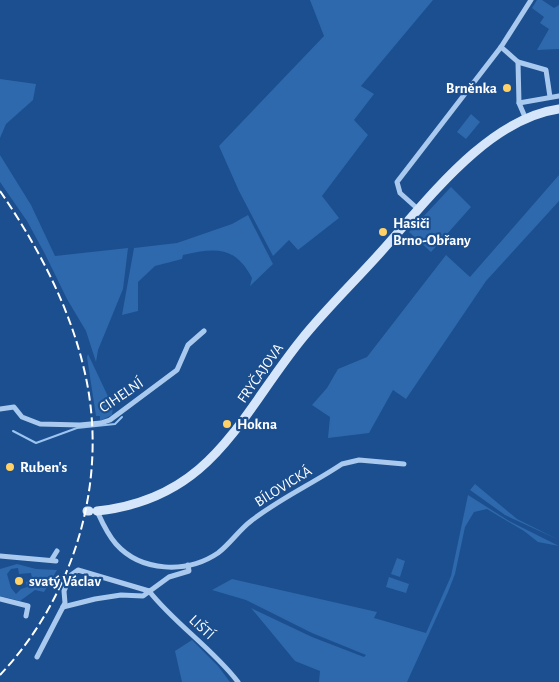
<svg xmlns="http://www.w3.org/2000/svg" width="559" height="682" font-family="'Alegreya Sans',sans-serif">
	<rect width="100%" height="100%" fill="#1b4f8f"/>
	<g fill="#2e69ad" fill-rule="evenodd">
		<polygon points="310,0 433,0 361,86 374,94 354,120 368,135 322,196 339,218 298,250 289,240 273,256 239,191 219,146 324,36"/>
		<polygon points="537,0 542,0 554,8 559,5 559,49 537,50 549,29 540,23 544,17 532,8"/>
		<polygon points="0,79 36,84 33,100 6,124 0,138"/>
		<polygon points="471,114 480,122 466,139 457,132"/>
		<polygon points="0,155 31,205 55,256 128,248 123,289 98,350 96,362 86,331 67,299 45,254 27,221 0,182"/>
		<polygon points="559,175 559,201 486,281 406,399 393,390 369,433 328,438 330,417 312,405 327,388 338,369 367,357 446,255 470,277"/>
		<polygon points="451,187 471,207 431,252 409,232"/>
		<path d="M 248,215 L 273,264 L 250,286 L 252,278 C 235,245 214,248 183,255 L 182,259 L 155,266 L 138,282 L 138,311 L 122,315 L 134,248 L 177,243 L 232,224 Z"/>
		<polygon points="88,354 113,407 112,415 100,421 100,416 96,416 87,357"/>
		<polygon points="475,484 517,519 559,540 505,515 470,490"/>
		<polygon points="468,495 509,521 559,546 538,542 524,531 487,509 474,512 465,527 455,574 448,592 407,682 319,682 320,671 295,661 251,608 312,637 364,657 366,655 312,633 246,600 212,590 232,579 377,612 374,618 426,633 451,576"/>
		<polygon points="397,558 405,561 400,577 391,574"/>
		<path d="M 17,564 L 36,569 L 57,570 L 44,592 L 35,590 L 20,601 L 0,596 L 0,569 ZM 18,568 L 19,574 L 31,573 L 32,578 L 26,582 L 27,587 L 21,589 L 16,594 L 11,588 L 7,574 L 11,569 Z"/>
		<polygon points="389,577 409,584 406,593 386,587"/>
		<polygon points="192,640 218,666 230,682 182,682 175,651"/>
	</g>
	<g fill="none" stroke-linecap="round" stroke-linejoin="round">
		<polyline stroke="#9cc4f0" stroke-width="2" points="13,431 36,443 77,428 115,424 122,417"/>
		<g stroke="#a9c9ee" stroke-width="5">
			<polyline points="501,47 518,62 519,103 525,117"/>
			<polyline points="518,62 546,70 550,97"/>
			<polyline points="519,103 559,96"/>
			<polyline points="419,210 400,193 397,182 501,47 531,0"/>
			<polyline points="0,409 14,407 22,417 40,424 80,425 101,423 110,420 177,370 188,345 204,331"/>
			<path d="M 97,511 C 102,522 107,534 116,544 C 141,572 187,574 218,553 C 230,544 239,530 251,521 C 279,499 312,484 342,464 L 359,460 L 404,464"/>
			<polyline points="0,556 56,561"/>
			<polyline points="52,559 57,551"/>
			<path d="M 149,591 C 175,624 212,648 238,682"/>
			<polyline points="0,599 28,606 26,616"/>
			<polyline points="63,607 95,599 121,595 143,596 169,577 189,571 188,565"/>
			<polyline points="37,657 65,603 64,591 71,575 78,570 149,591"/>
		</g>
		<g stroke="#d6e6fa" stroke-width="9">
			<polyline points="87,511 89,511"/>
			<path d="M 97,511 C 212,499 239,417 301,340 C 325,310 354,282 380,253 C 427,201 487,119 559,109"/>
		</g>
		<path stroke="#fff" stroke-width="2" stroke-dasharray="9 4" stroke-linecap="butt" d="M 0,191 C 37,245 69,305 84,369 C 110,477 76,594 0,675"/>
	</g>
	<g fill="#ffd166" stroke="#1b4f8f" stroke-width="2">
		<circle cx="507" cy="88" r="5"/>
		<circle cx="383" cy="232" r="5"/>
		<circle cx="227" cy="424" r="5"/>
		<circle cx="10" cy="467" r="5"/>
		<circle cx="19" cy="581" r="5"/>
	</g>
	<g text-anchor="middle" stroke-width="4.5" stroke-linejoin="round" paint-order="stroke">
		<g font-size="15" font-weight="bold" fill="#fff" stroke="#1b4f8f" text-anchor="start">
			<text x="497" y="93" text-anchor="end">Brněnka</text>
			<text x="393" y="228">Hasiči<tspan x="393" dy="17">Brno-Obřany</tspan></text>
			<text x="237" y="429">Hokna</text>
			<text x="20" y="472">Ruben's</text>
			<text x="29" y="586">svatý Václav</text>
		</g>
		<g font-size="15" fill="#fff" stroke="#1b4f8f">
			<text transform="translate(260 373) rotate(-55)" y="5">FRYČAJOVA</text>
			<text transform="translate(121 395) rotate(-34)" y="5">CIHELNÍ</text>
			<text transform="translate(283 486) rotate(-32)" y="5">BÍLOVICKÁ</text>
			<text transform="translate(202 627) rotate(43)" y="5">LIŠTÍ</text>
		</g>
	</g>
</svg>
